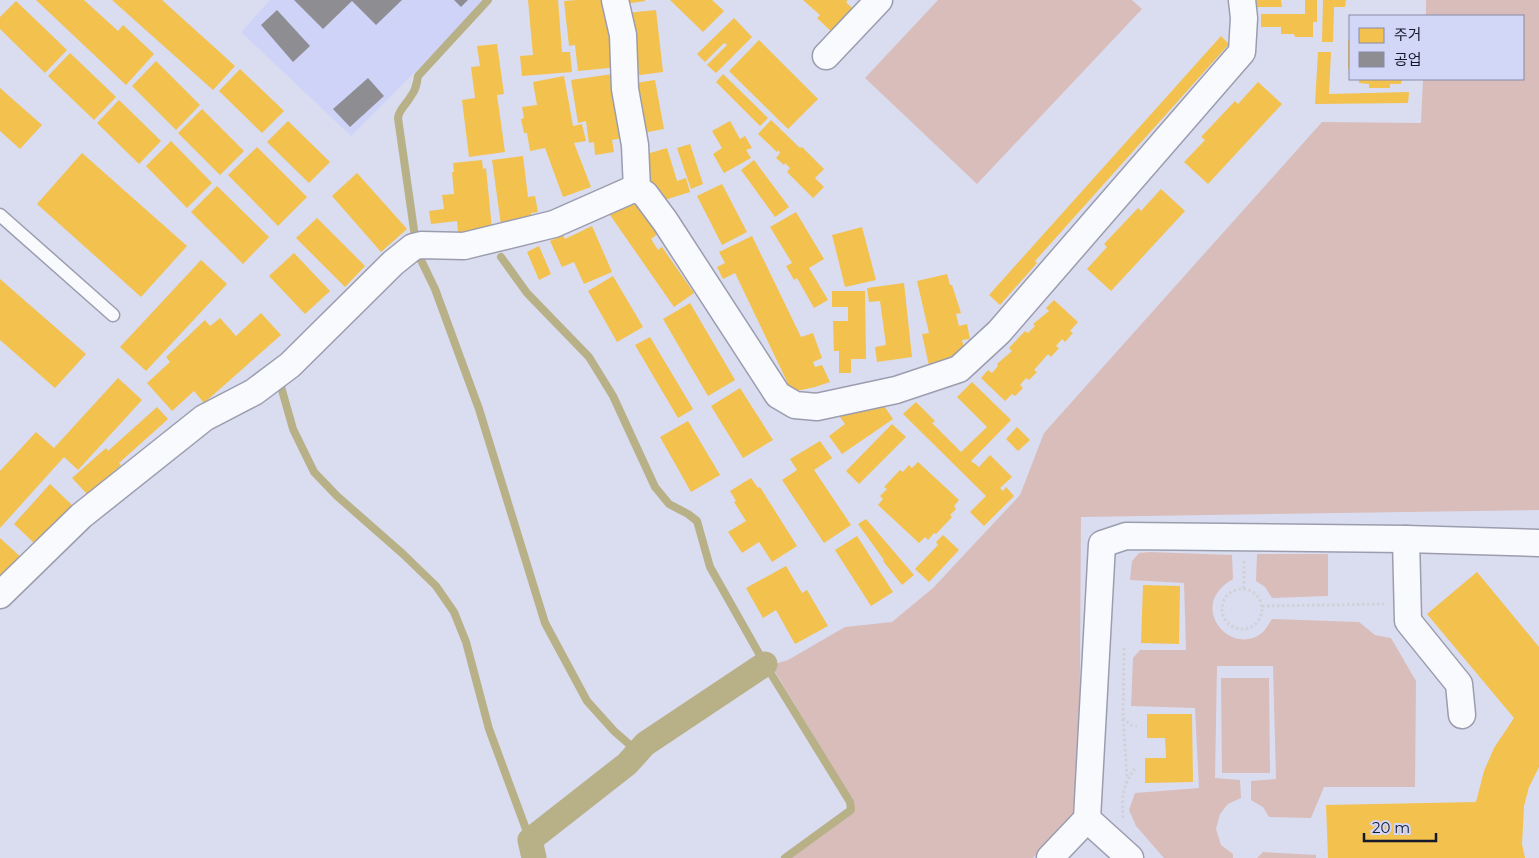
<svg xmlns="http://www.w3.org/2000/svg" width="1539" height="858" font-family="Montserrat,'Noto Sans KR',sans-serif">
	<rect width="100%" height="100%" fill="#daddf0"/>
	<polygon fill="#ced3f7" points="270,0 487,0 351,136 241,32"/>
	<g fill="#d9bdbb">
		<polygon points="938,0 1132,0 1142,9 977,184 865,78"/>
		<polygon points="1426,0 1539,0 1539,510 1081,517 1079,809 1076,814 1033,858 791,858 847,817 854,810 853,801 771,665 788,660 845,627 892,622 933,588 1020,495 1044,433 1322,122 1421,123 1423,79 1523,79 1523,16 1426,16"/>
		<path d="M 1150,552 L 1232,555 L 1233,579 C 1185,606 1232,659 1263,632 C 1266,629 1269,623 1272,619 L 1359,622 L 1375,635 L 1391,638 L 1416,681 L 1415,787 L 1324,787 L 1311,818 L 1269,817 L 1263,807 L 1251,800 L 1251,781 L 1276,779 L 1273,666 L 1217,666 L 1215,778 L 1240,780 L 1241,798 L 1228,804 L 1220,814 L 1216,829 L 1221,845 L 1233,854 L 1233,858 L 1164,858 L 1136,826 L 1129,810 L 1135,793 L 1199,788 L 1195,708 L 1131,706 L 1133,658 L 1140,650 L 1186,650 L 1184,583 L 1130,580 L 1132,561 L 1139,553 Z"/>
		<polygon points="1257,554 1328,554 1328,596 1272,598 1265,587 1256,581"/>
		<polygon points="1221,678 1269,678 1270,773 1222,773"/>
		<polygon points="1263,852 1316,855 1316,858 1257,858"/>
	</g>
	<g fill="#f2c14e">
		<polygon points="36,0 84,0 118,31 123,25 154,54 126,85"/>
		<polygon points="112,0 162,0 235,66 213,90"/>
		<polygon points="528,0 558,0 562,52 570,52 572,72 522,76 520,56 533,55"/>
		<polygon points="578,0 607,0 619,67 578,71 575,45 569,46 564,1"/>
		<polygon points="617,0 645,0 645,1 618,5"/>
		<polygon points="670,0 712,0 724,11 703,32"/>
		<polygon points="803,0 848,0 846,2 854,10 833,33 817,18 820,15"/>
		<polygon points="1250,0 1281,0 1282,7 1250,7"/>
		<polygon points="1305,0 1317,0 1317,22 1313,22 1313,37 1295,37 1294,34 1281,34 1281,27 1261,27 1261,14 1305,14"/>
		<polygon points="1323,0 1346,0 1345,7 1334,7 1333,42 1322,42"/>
		<polygon points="16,1 67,50 45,73 0,29 0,17"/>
		<polygon points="656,10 663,72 633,76 626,13"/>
		<polygon points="734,18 752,37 716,73 707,65 727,45 724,43 705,62 697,54"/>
		<polygon points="1221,36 1229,44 1035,261 1037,263 1000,305 989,295"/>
		<polygon points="759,40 818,99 788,129 729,71"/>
		<rect x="1348" y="40" width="2" height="29"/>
		<polygon points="497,44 504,94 497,95 505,152 469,157 462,100 475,98 471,67 480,66 477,46"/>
		<polygon points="1318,52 1331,52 1329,94 1409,92 1408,103 1315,104"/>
		<polygon points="70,53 116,97 94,120 48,76"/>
		<polygon points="156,61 200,105 176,130 132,86"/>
		<polygon points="240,69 284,111 262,133 219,91"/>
		<polygon points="619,73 629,137 612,140 614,152 595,155 594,142 589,143 586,121 578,123 571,80"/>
		<polygon points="723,74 768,118 760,126 716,82"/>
		<polygon points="564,76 573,126 582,124 586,141 574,143 591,187 563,197 545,148 530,151 527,133 524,133 521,119 524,118 522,107 537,105 533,82"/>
		<polygon points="1359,79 1402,79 1401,84 1390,84 1390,88 1369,88 1369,84 1359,83"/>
		<polygon points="655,80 664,129 638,134 629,84"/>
		<polygon points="1258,82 1282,104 1208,184 1184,162 1205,140 1201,137 1235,101 1238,104"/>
		<polygon points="0,88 42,125 20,149 0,131"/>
		<polygon points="119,100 161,141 139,164 97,123"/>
		<polygon points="202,109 244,151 220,175 178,133"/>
		<polygon points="771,120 800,148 802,147 824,169 815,178 824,187 813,198 787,172 790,168 785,163 784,165 776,158 780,153 778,150 777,152 758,134"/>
		<polygon points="288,121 330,162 309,183 267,142"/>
		<polygon points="730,121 740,139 745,136 752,148 746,150 751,158 724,173 713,154 722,148 712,131"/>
		<polygon points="171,141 212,183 187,208 146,166"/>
		<polygon points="690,144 703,184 691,189 677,148"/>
		<polygon points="257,147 307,197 278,226 228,175"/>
		<polygon points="667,148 677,181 686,178 690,192 655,203 640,156"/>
		<polygon points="82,153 187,246 141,297 37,204"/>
		<polygon points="523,156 528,197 535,196 538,212 531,213 532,221 501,225 492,160"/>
		<polygon points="482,160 483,169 486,168 492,229 461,239 460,232 458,232 457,221 431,224 429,211 444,209 442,195 454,194 452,172 454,172 453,163"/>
		<polygon points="754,160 789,207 775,217 741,170"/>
		<polygon points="357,173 407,229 381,252 332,196"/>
		<polygon points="722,184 747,232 722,245 697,196"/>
		<polygon points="217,186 269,237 243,264 191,212"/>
		<polygon points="1161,189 1185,211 1111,291 1087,269 1107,247 1104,244 1138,208 1141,211"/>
		<polygon points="630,202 638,207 652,227 654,226 659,233 651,239 658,250 662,247 694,293 674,307 610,215"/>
		<polygon points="796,212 824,259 809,268 828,300 814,308 797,278 794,280 786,266 792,263 770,227"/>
		<polygon points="317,218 365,266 345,287 296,238"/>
		<polygon points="592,226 612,272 584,284 574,262 562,267 550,241 563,235 565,239"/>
		<polygon points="862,227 876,280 845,287 832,235"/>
		<polygon points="752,236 801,337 813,333 822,358 813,362 815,367 822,365 830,382 815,387 792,392 735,273 723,279 717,267 725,263 719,252"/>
		<polygon points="539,246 551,274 539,280 527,252"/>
		<polygon points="294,253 330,291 305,314 269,276"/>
		<polygon points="201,260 227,284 146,371 120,347"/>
		<polygon points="947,274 950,285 952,285 961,313 956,314 959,326 967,324 970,339 962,340 964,348 952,361 929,366 922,334 929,333 917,281"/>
		<polygon points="613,276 643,327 617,342 588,291"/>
		<polygon points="0,279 86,354 55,388 0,340"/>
		<polygon points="904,283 912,357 877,362 875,347 886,345 880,301 869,302 867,288"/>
		<polygon points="832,291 865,291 866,359 851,359 851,373 839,373 839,351 834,351 833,321 848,321 848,307 832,307"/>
		<polygon points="1054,300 1078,322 1070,331 1073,333 1065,342 1062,339 1056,346 1059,348 1051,357 1048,354 1034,370 1037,372 1029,380 1026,378 1020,385 1023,388 1015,396 1012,394 1005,401 981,378 988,370 992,373 998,366 997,364 1012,351 1009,348 1025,331 1028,333 1035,326 1033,324 1049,311 1046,308"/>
		<polygon points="690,303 735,380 708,396 663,319"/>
		<polygon points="261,313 281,335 204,403 194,391 172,411 147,383 170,362 166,357 205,320 210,326 220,318 236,336"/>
		<polygon points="650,337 693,409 678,418 635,345"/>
		<polygon points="118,378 142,400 78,470 64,457 0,528 0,471 36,432 54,448"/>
		<polygon points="972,382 1011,420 971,461 979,467 990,455 1012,477 1000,488 1003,491 1006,487 1014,496 984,526 970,512 986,496 903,414 916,402 935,421 932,423 961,452 987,427 957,397"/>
		<polygon points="740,388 773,440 743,458 711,406"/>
		<polygon points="880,400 893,419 842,454 829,436 845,424 840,417 858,404 863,412"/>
		<polygon points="157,407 168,419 119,463 121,465 88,495 72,478 106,448 108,451"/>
		<polygon points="688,421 720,475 691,492 660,437"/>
		<polygon points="892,424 906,437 859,484 846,471"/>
		<polygon points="1017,427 1030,440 1018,451 1006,439"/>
		<polygon points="820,441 832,458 814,470 851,525 824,543 782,480 797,470 790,459"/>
		<polygon points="918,462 959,500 954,506 956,509 950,515 952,517 936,534 934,533 928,540 925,537 919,543 878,505 883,499 880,496 887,489 884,487 900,470 903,472 909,465 912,468"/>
		<polygon points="751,478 758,488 760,487 797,546 772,562 759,542 742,553 728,532 746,521 734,502 736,501 730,491"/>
		<polygon points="50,484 72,505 35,544 14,524"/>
		<polygon points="866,519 914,575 902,585 883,561 884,560 858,524"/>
		<polygon points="943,535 959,550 929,582 915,569 938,545 936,542"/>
		<polygon points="857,536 893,592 871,606 835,550"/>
		<polygon points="0,538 22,558 0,582"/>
		<polygon points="786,566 802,593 807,590 828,626 795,644 776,610 763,618 746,588"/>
		<polygon points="1477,572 1539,647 1539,767 1529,787 1524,806 1522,844 1525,858 1328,858 1326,805 1476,802 1484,771 1494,748 1514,718 1427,614"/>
		<polygon points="1143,585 1180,586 1179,644 1141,643"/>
		<polygon points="1147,714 1192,714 1193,782 1145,783 1145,758 1166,758 1165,738 1147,738"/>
	</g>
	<g fill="#8d8d92">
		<polygon points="294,0 402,0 376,25 352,1 323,29"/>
		<polygon points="454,0 468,0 461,7"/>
		<polygon points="277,10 310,46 293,62 261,25"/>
		<polygon points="368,78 384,96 350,127 333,109"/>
	</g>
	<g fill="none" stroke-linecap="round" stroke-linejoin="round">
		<g stroke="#b8b087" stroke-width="8">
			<path d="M 488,0 L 418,76 C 417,83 416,90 411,96 C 407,104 399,109 398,118 L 415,237 L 419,256 L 435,289 L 479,409 L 545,623 L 587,701 L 614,731 L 638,752"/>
			<polyline points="501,257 527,293 589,357 613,396 655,487 669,504 688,514 697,521 710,567 765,664 850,802 851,810 785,858"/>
			<polyline points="280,383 293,429 314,472 337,496 403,554 436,586 454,612 466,642 489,729 530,840"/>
		</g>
		<polyline stroke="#b8b087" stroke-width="25" points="534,858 530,840 627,764 645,744 765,664"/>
		<g stroke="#9b9daf" stroke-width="15">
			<polyline id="service" points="0,215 113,315"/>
		</g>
		<g stroke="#9b9daf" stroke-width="29">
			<g id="minor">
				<polyline points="615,0 623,35 625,89 635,145 637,189"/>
				<polyline points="826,56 879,0"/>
				<polyline points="1406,539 1408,621 1459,684 1462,715"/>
				<polyline points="0,595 81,516 204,418 254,392 290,365 393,263 413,247 421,245 464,246 554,224 631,190 637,189 645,194 665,221 778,395 795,405 817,407 896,390 959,369 999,332 1242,52 1244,18 1242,0"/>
				<polyline points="1087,819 1130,858"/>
				<polyline points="1050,858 1087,819 1102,544 1126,536 1406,539 1539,543"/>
			</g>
		</g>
		<g stroke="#d1d1d7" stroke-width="3" stroke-dasharray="2.5 2.5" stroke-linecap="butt">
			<polyline points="1244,561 1244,588"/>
			<circle cx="1242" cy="609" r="20"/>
			<polyline points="1262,606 1384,604"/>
			<polyline points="1124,648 1123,718 1131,725 1137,726"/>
			<polyline points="1123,719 1127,777"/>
			<path d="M 1123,818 C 1122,799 1122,784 1135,769"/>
		</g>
		<use href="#service" stroke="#f9fafd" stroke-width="12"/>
		<use href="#minor" stroke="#f9fafd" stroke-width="26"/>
	</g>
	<rect x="1349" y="15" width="175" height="65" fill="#d2d7f8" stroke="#878ba6"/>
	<rect x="1359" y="28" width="25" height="15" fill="#f2c14e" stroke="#878ba6"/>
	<text x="1394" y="40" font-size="15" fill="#16182b">주거</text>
	<rect x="1359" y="52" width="25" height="15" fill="#8d8d92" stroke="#878ba6"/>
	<text x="1394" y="65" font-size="15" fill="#16182b">공업</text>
	<path d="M1364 833v8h72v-8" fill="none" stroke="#16182b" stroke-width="2.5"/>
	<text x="1372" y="833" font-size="15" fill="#16182b" stroke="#d2d7f8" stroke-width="4" paint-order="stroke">20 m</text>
</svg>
